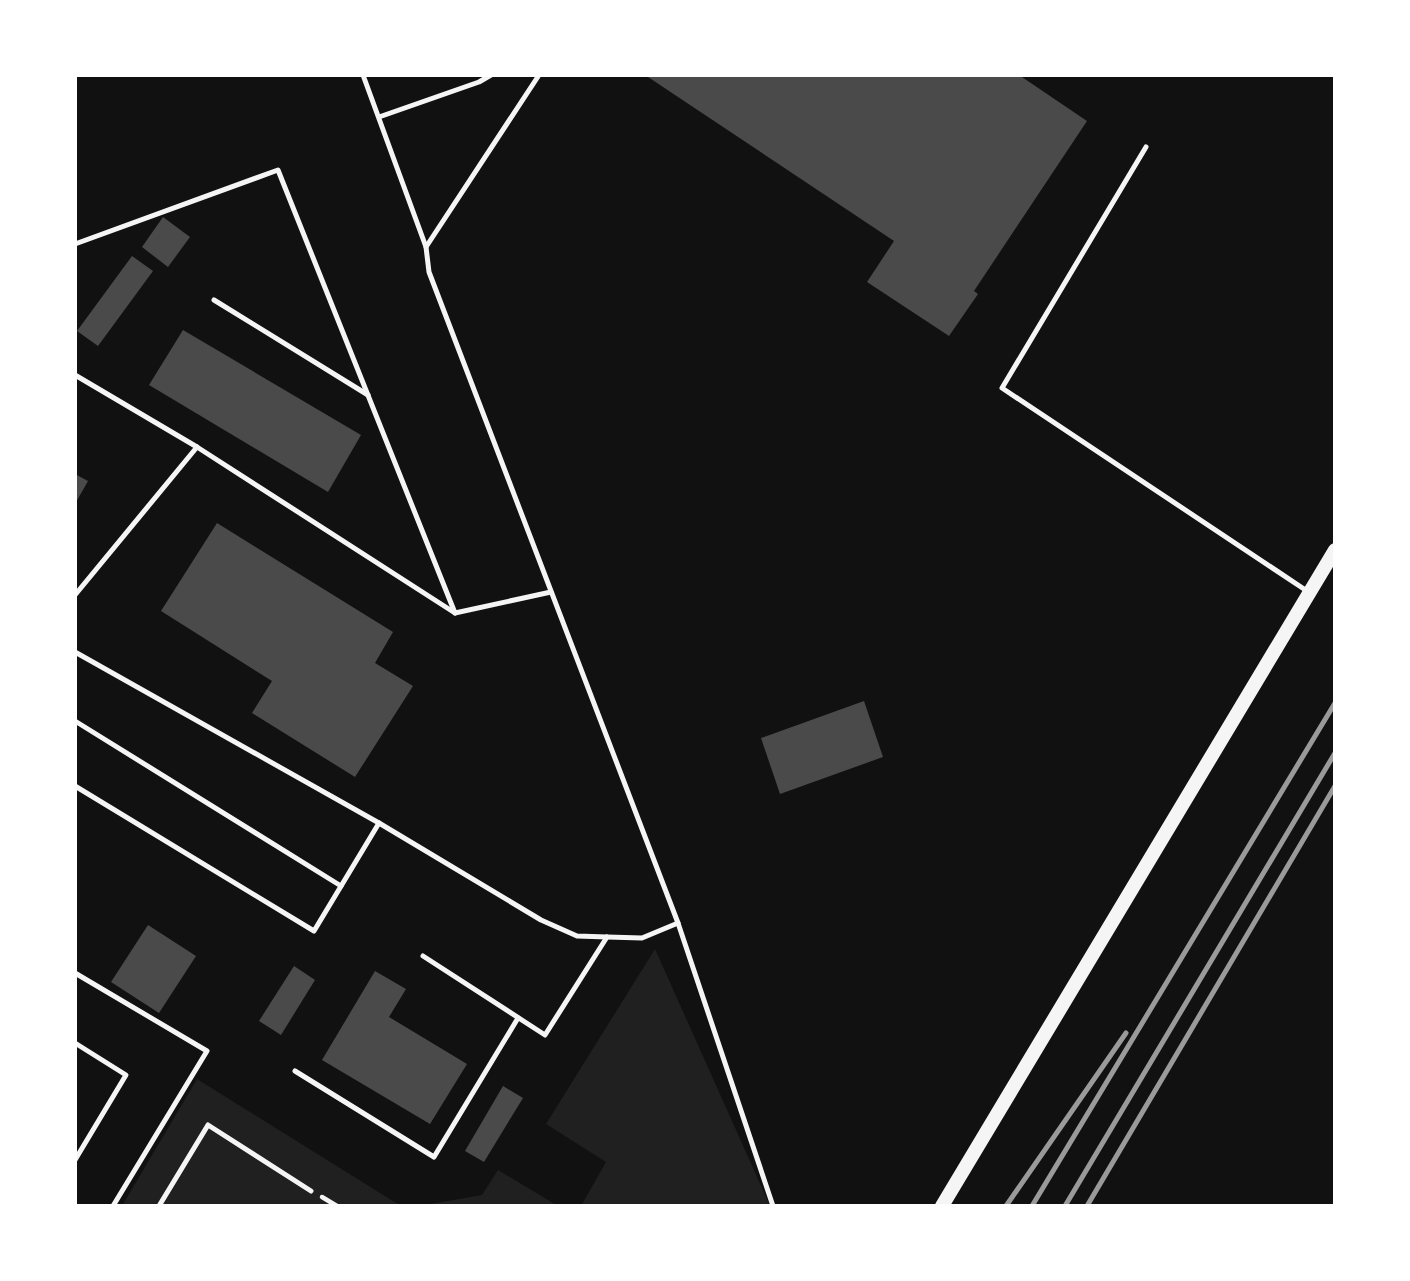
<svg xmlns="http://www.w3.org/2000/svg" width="1410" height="1281" font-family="'IBM Plex Sans',sans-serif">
	<rect width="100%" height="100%" fill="#111"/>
	<g fill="#202020">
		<polygon points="655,949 770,1206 581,1206 606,1162 546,1124"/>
		<polygon points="197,1079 401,1206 122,1206"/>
		<polygon points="498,1170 558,1206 419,1206 482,1195"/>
	</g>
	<g fill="#4a4a4a">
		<polygon points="645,75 1019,75 1087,121 974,291 978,294 949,336 867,282 894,241"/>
		<polygon points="163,217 190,237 168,267 142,247"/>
		<polygon points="132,256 153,271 98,346 77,331"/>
		<polygon points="183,330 361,435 328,492 149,385"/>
		<polygon points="75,474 88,481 75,504"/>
		<polygon points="217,523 393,632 375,663 413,686 355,777 252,713 272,681 161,611"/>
		<polygon points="864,701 883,757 780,794 761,738"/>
		<polygon points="148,925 196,956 159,1013 111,982"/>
		<polygon points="294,966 315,980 281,1035 259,1021"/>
		<polygon points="375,971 406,989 389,1017 467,1064 430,1124 322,1060"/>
		<polygon points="503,1086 523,1098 484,1162 465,1151"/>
	</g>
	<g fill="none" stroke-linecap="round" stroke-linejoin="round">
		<polyline stroke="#f5f5f5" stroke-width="4.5" points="322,1197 337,1206"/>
		<g stroke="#f5f5f5" stroke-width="5">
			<polyline points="363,75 426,247"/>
			<polyline points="539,75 426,247 429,272 678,923 773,1206"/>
			<polyline points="379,117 479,82 491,75"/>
			<polyline points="1146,147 1002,388 1307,591"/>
			<polyline points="75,244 278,170 455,613 551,592"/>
			<polyline points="214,300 368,395"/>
			<polyline points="75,375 197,447 455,613"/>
			<polyline points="75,595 197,447"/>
			<polyline points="75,652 379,823 541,920 577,936 607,937 642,938 678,923"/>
			<polyline points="75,721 341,886"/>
			<polyline points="75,786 314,931 379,823"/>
			<polyline points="423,956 545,1035 607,937"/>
			<polyline points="75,973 207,1051 113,1206"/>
			<polyline points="75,1043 126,1075 75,1160"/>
			<polyline points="295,1071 434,1157 518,1018"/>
			<polyline points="159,1206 208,1125 311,1191"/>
		</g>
		<polyline stroke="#f5f5f5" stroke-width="14" points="942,1206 1335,550"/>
		<g stroke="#9a9a9a" stroke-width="5">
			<polyline points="1006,1206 1126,1033"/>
			<polyline points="1032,1206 1335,703"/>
			<polyline points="1065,1206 1335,753"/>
			<polyline points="1087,1206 1335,786"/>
		</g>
	</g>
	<rect width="1410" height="1281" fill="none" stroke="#ffffff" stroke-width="154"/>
</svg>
